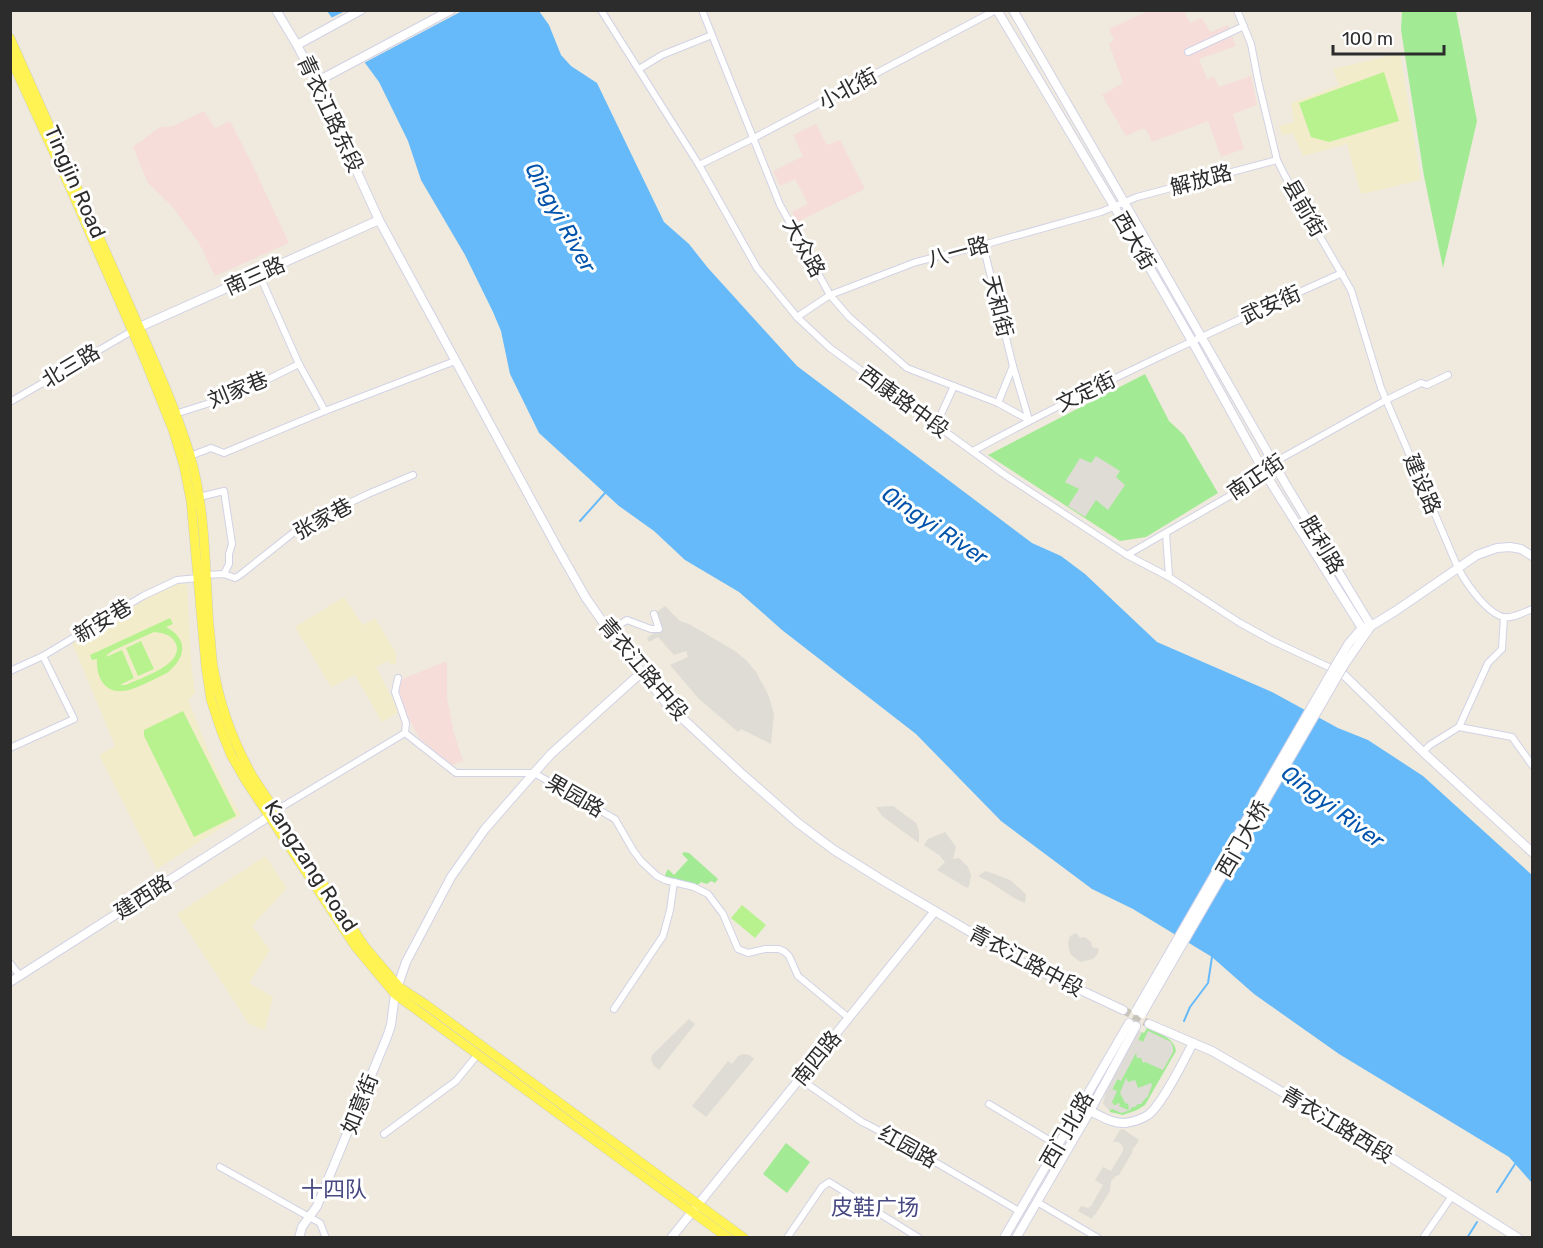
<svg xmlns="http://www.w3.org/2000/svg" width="1543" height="1248" font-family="Rubik,'Noto Sans SC',sans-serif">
	<rect width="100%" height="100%" fill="#efeadd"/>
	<g fill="#f2eccb">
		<polygon points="1400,53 1421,180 1361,194 1347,144 1303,156 1293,133 1282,135 1279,126 1294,122 1291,103 1339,85 1333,69"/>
		<polygon points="181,583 187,585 191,663 195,693 188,700 212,760 228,794 241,815 157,869 99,755 115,746 72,642 151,595 166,587"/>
		<polygon points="344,597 363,625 375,618 396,653 396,663 391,665 387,661 376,667 399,712 382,722 355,675 331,687 295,627"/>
		<polygon points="265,856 287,888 252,926 270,950 249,983 273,997 265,1030 249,1024 177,914"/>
	</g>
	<g fill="#f6ddda">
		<polygon points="1148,11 1184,11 1190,23 1202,18 1210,32 1228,25 1236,46 1199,59 1207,79 1214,77 1219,87 1251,76 1257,105 1233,114 1244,149 1221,157 1208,121 1152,142 1146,129 1141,129 1126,136 1102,95 1123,83 1109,44 1114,40 1109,29"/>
		<polygon points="204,111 215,128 230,121 254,168 289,243 215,276 199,243 172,206 148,183 133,147 160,127 173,126"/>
		<polygon points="816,124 827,145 840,140 865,189 797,222 792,212 808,204 795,179 780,186 773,171 803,156 793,135"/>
		<polygon points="447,661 447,697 453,730 463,761 451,765 419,738 408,717 399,692 400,680"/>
	</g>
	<g fill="#a3ea95">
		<polygon points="1402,11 1456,11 1477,121 1443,268 1424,176 1401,30"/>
		<polygon points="1145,374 1169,421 1184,435 1218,493 1146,537 1120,541 988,455"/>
		<polygon points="684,852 689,853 718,879 715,883 711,881 707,884 701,882 697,886 666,878 665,875 668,869 674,875 688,860 682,854"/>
		<path d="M 1147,1028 C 1159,1034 1174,1037 1176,1051 L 1145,1105 L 1137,1110 L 1123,1115 L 1110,1112 L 1108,1104 L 1108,1097 L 1142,1032 L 1144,1033 Z"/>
		<polygon points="786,1143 810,1162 787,1193 763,1174"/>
	</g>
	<g fill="#b7f28f" fill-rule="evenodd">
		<polygon points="1384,72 1399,121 1329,142 1311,137 1299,103"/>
		<path d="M 170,618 L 173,624 L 166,627 C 189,639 186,658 167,673 C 156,678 135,690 123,691 C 103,693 96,675 97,659 L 92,660 L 90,655 ZM 154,632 C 163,633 170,634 175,642 C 187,664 140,678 126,685 L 120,685 L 134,678 L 122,650 L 106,657 L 107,655 L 112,651 Z"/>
		<polygon points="141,641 154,669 138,676 126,648"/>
		<polygon points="183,711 236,816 194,837 144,736 144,730"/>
		<polygon points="742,905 766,925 755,938 731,918"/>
	</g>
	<g fill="#dedcd4">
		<polygon points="1096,456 1120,471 1116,477 1125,485 1108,510 1096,500 1085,517 1068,506 1079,489 1065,482 1080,458 1091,463"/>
		<polygon points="665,606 680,621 689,624 735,651 747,661 756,672 768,694 774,714 771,744 741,729 738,732 699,699 670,665 688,657 686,651 674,655 658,637 649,642 647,638 659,629 654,614"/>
		<polygon points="893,806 916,823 919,831 919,843 882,816 876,807"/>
		<polygon points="945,832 956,847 953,859 959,858 968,867 971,875 969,886 967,888 937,870 945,862 939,855 924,845 928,839"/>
		<polygon points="986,871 1010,880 1026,894 1025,903 1014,898 988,881 978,876"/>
		<polygon points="1076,933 1080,938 1085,937 1091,942 1092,947 1099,949 1097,955 1093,959 1080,962 1070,954 1068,943 1070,936"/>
		<polygon points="689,1019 695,1024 659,1070 653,1065 651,1058 653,1054"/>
		<polygon points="1138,1030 1142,1032 1138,1039 1143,1042 1148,1031 1171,1042 1173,1047 1173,1052 1163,1070 1145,1062 1143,1063 1141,1058 1137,1058 1136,1053 1121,1081 1117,1079 1112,1089 1117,1091 1112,1102 1114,1105 1116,1105 1118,1103 1120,1104 1119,1106 1128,1110 1129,1108 1128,1104 1125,1103 1120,1093 1126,1078 1128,1082 1135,1080 1138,1088 1151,1083 1152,1085 1148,1096 1144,1100 1141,1104 1138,1104 1135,1107 1132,1107 1130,1110 1122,1113 1112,1109 1109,1110 1103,1104 1106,1091"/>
		<polygon points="743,1054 749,1055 754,1059 706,1117 692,1106 728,1061 732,1064 738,1056"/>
		<polygon points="1123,1129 1139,1140 1135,1147 1134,1147 1132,1150 1133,1151 1119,1175 1116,1176 1111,1181 1110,1191 1095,1215 1094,1215 1092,1219 1078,1211 1081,1206 1088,1208 1091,1206 1103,1185 1095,1180 1103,1167 1111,1171 1123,1151 1123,1147 1121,1144 1118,1142 1113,1142 1120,1130"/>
	</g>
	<polygon fill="#67bafa" points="327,11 539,11 549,25 561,55 571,66 597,83 664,222 689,244 708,268 797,366 1032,543 1061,556 1085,574 1157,642 1272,692 1338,728 1368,740 1423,776 1532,875 1532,1183 1509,1157 1339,1054 1254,994 1212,957 1133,909 1092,889 1001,821 916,734 782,630 739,592 685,560 654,531 619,506 539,433 510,374 501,331 493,312 465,255 421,180 408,141 379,82"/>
	<polygon fill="#efeadd" points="345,11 462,11 362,64 329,19"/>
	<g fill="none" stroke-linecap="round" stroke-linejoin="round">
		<g stroke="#67bafa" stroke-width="2">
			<polyline points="580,521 605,493"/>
			<polyline points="1184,1021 1190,1007 1208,983 1212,957"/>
			<polyline points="1497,1192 1515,1164"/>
			<polyline points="1467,1238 1477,1222"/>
		</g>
		<polyline stroke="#c8c4ba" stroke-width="8" stroke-dasharray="8 4" stroke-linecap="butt" points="1123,1010 1149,1024"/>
		<g stroke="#d2d2e6" stroke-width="8">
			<g id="street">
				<polyline points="601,10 699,165 757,268 797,317 830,348 1005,475 1127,555 1169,577 1240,623 1273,641 1335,670"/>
				<polyline points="702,10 780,205 830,295 849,317 907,368 998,403 1029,420"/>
				<path d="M 1237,10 L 1251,44 L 1259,85 L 1277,160 L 1285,176 L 1351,290 L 1381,388 L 1458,568 C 1466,583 1491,621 1510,617 C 1517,616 1525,612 1532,609"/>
				<polyline points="1188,52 1244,26"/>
				<polyline points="639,69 662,55 712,35"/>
				<polyline points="699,165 752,139 996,10"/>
				<polyline points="983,245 1013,366 1029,420"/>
				<polyline points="259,274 299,364 325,411"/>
				<polyline points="797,317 830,295 916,262 983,245 1101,212 1137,197 1277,160"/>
				<polyline points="10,402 132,331"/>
				<polyline points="998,403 1013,366"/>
				<polyline points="175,414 238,394 299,364"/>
				<polyline points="936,425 954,386"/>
				<path d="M 973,451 C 1093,386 1217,329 1342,273"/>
				<polyline points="190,456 211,448 224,453 325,411 455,361"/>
				<polyline points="199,497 224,491 232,544 229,554 229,564 224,574"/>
				<polyline points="1166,533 1169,577"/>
				<polyline points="1127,555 1266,475 1273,463 1386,400 1421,383 1427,385 1448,375"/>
				<polyline points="205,575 224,574 235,578 240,575 303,525 368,494 413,475"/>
				<polyline points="609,631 627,620 651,629 659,629 654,614"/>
				<polyline points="10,671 43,656 143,596 177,580 198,578"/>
				<polyline points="398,678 395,692 406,723 405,733"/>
				<polyline points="1459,727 1488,663 1502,649 1504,617"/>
				<polyline points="405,733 456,773 534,773 615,819 633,850 641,861 657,876 665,880 694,887 708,894 723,914 738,949 748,953 765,949 779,949 785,952 789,956 798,976 849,1018"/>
				<polyline points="10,748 74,719 43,656"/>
				<polyline points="1423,752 1430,745 1459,727 1512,737 1532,765"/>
				<polyline points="275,811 405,733"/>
				<polyline points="10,963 20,976"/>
				<polyline points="614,1009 663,936 670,910 674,882"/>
				<path d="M 800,1079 L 862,1122 C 887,1133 909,1151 935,1162 L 1019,1211"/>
				<polyline points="989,1104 1059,1146"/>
				<polyline points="384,1134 456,1081 478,1054"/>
				<polyline points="220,1167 320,1223 326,1238"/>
				<polyline points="1037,1202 1098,1238"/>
				<polyline points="787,1238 822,1187 829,1182 919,1238"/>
				<polyline points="1423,1238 1452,1196"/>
			</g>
		</g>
		<g stroke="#d2d2e6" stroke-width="10">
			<g id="secondary">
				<polyline points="276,10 297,45 316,82 379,220 558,549 586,598 609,631 666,703 741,773 798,823 834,850 882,880 1025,964 1123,1010"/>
				<polyline points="997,10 1114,206 1192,341 1266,475 1362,628 1367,632"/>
				<polyline points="1013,10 1124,202 1285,483 1371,626"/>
				<polyline points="297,45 361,10"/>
				<polyline points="316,82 451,10"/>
				<polyline points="135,329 379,220"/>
				<polyline points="1338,661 1349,643 1362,628 1371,626 1397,610 1477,555 1497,548 1510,547 1521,549 1532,556"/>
				<polyline points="1344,665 1369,629"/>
				<polyline points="1344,675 1423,752 1532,852"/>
				<polyline points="10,982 262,821 274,812"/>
				<polyline points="1149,1024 1212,1051 1351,1132 1518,1238"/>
				<path d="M 1090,1111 C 1101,1116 1113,1124 1125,1123 C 1132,1122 1142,1119 1148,1115 C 1162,1105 1184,1060 1193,1043"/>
				<polyline points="299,1238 302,1227 317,1206 387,1037 391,1025 395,994 406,962 451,877 485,829 534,773 551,754 642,672"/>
				<polyline points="671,1238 935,911"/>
				<polyline points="1004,1238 1129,1023"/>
				<polyline points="1016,1238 1090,1111 1136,1026"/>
			</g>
		</g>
		<g stroke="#ccc" stroke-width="10">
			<g id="primary">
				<path d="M 10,38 C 48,124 87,209 125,295 C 147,346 174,402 190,455 C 206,509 205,570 209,626 C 211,639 211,653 213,666 C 220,706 233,742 253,777 L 365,947 L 399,987 L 425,1004 L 744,1238"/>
				<polyline points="10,57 72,192 145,360 173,430 184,466 191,501 206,667 211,700 221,730 231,755 246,781 355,946 395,994 728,1238"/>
			</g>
		</g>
		<use href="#street" stroke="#fff" stroke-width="6"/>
		<use href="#secondary" stroke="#fff" stroke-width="8"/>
		<use href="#primary" stroke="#fef353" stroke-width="9"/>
		<g stroke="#d2d2e6" stroke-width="10" stroke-linecap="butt">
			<g id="secondary-bridge">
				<polyline points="1136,1011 1338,661"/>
				<polyline points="1142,1014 1344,665"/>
			</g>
		</g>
		<use href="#secondary-bridge" stroke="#fff" stroke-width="8"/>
	</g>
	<g text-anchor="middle" stroke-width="6" stroke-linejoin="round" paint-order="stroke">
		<g font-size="21" fill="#2c2c2c" stroke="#fff">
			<text transform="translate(848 89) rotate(-28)" y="7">小北街</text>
			<text transform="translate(330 114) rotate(65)" y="7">青衣江路东段</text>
			<text transform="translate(1201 180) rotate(-15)" y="7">解放路</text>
			<text transform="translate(75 182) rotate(66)" y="7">Tingjin Road</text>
			<text transform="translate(1304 208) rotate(60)" y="7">县前街</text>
			<text transform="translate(1134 241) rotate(60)" y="7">西大街</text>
			<text transform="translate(804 248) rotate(61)" y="7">大众路</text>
			<text transform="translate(958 252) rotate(-15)" y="7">八一路</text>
			<text transform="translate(255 276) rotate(-24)" y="7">南三路</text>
			<text transform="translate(1271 305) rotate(-24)" y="7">武安街</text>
			<text transform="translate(998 306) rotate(76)" y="7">天和街</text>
			<text transform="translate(71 366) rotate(-31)" y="7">北三路</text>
			<text transform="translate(238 390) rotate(-22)" y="7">刘家巷</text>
			<text transform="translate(1086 392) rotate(-26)" y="7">文定街</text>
			<text transform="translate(904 402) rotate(36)" y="7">西康路中段</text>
			<text transform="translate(1256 477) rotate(-34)" y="7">南正街</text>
			<text transform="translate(1422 484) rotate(67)" y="7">建设路</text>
			<text transform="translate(323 519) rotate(-28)" y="7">张家巷</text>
			<text transform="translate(1322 545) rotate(59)" y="7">胜利路</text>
			<text transform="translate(103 621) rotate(-31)" y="7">新安巷</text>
			<text transform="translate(643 669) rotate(50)" y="7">青衣江路中段</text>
			<text transform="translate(575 796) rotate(30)" y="7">果园路</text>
			<text transform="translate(1243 839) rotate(-60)" y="7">西门大桥</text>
			<text transform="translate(311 866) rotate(57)" y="7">Kangzang Road</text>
			<text transform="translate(143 897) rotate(-33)" y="7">建西路</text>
			<text transform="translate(1026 961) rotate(28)" y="7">青衣江路中段</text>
			<text transform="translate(817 1058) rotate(-51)" y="7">南四路</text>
			<text transform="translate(360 1104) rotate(-68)" y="7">如意街</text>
			<text transform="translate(1337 1125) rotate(31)" y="7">青衣江路西段</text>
			<text transform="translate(1067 1130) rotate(-60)" y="7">西门北路</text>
			<text transform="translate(908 1147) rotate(29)" y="7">红园路</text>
		</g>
		<g font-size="22" font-style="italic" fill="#0153ab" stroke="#fff">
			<text transform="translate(561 217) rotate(61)" y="8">Qingyi River</text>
			<text transform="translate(935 525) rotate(34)" y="8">Qingyi River</text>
			<text transform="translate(1333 806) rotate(37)" y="8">Qingyi River</text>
		</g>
		<g font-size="22" fill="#474881" stroke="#fff">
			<text x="334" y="1197">十四队</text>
			<text x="875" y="1215">皮鞋广场</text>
		</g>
	</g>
	<rect width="1543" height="1248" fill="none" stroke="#2c2c2c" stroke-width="24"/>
	<path d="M1333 45v9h111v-9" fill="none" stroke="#2c2c2c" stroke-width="3"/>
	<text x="1342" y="45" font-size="18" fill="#2c2c2c" stroke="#ffffff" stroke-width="4.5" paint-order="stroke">100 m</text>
</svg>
